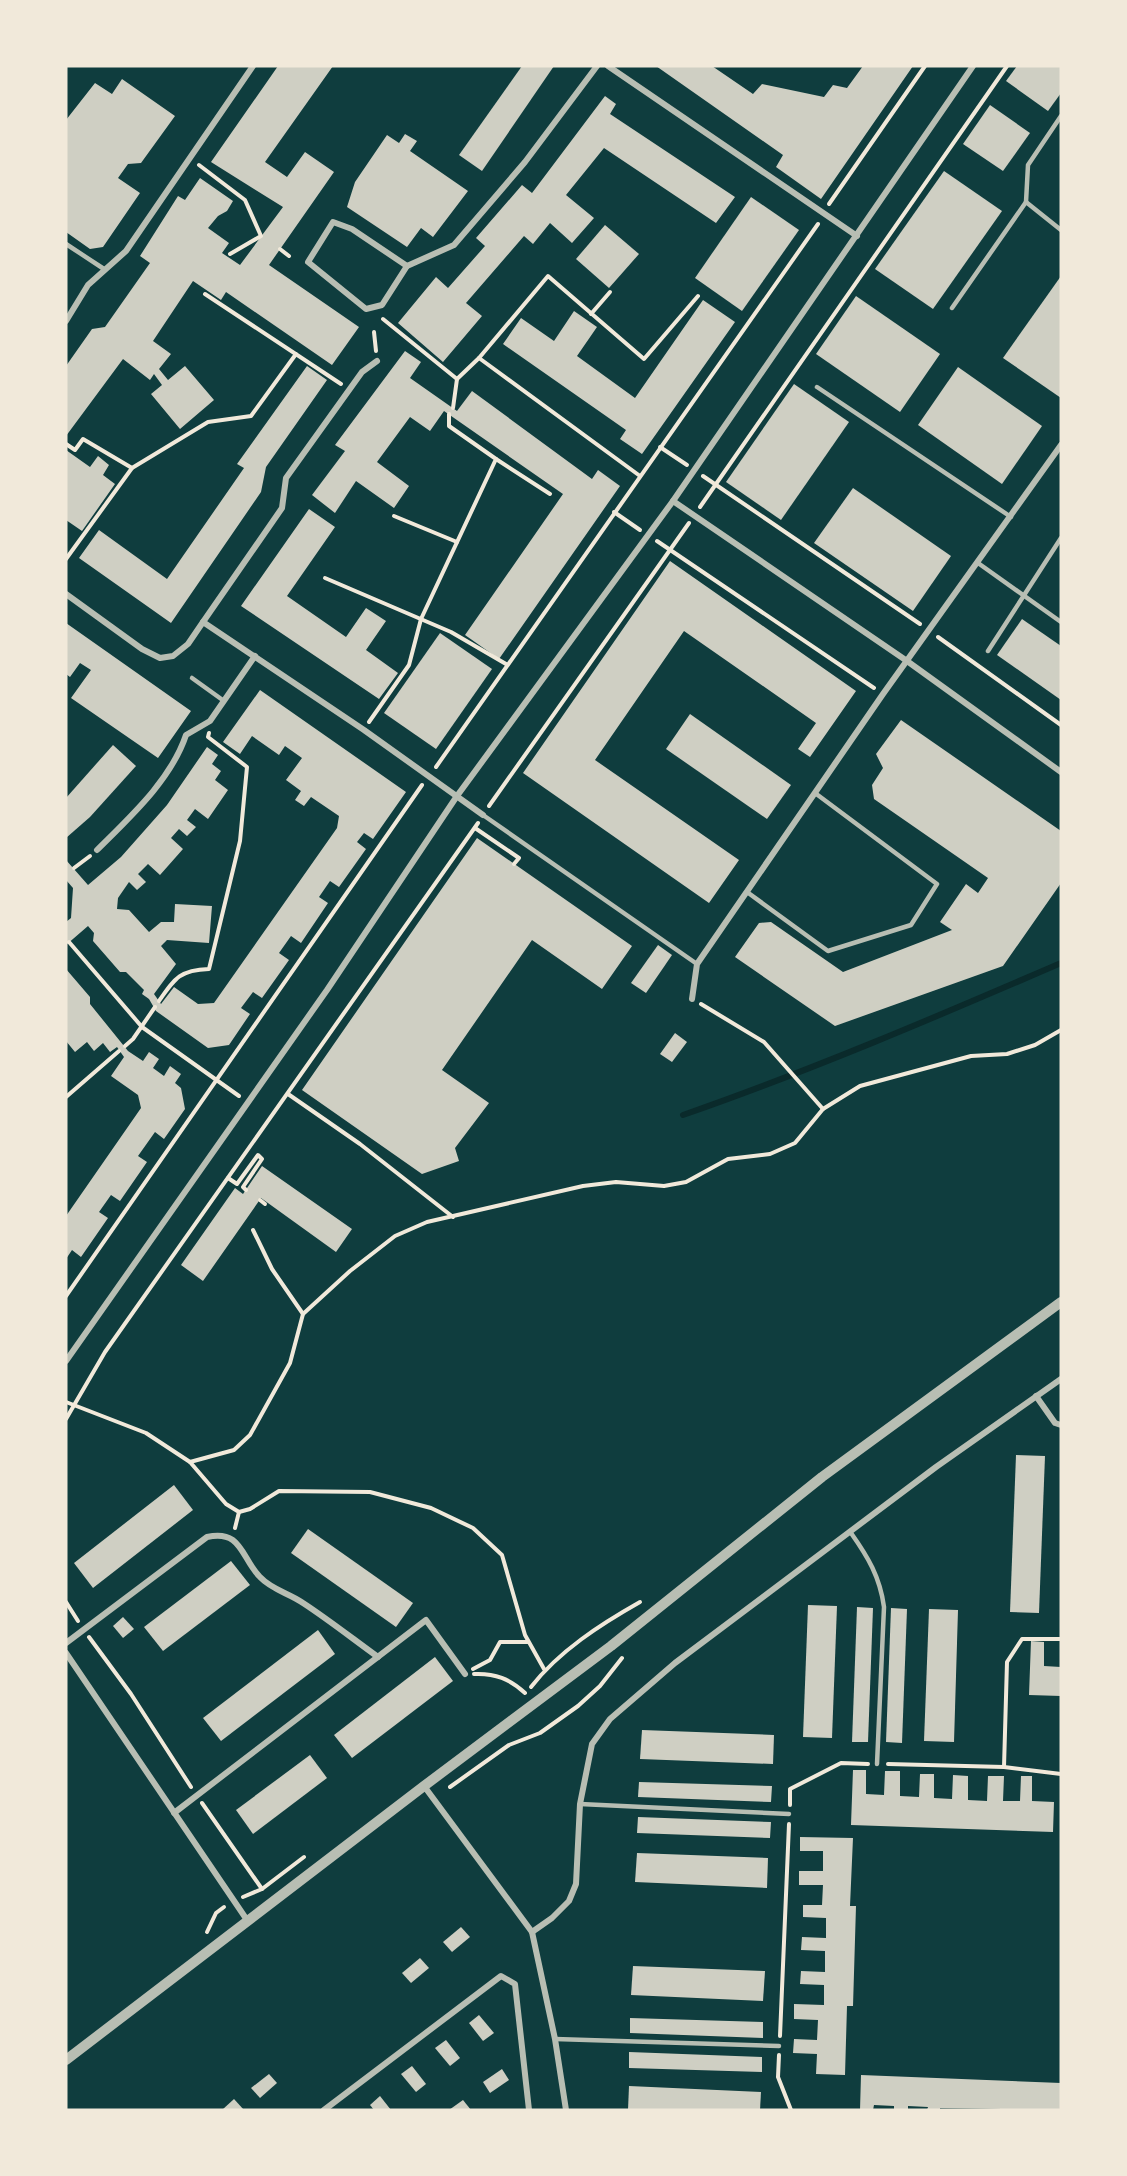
<svg xmlns="http://www.w3.org/2000/svg" width="1127" height="2176" font-family="Mulish,sans-serif">
	<rect width="100%" height="100%" fill="#0f3d3e"/>
	<g fill="none" stroke-linecap="round" stroke-linejoin="round">
		<path stroke="#0a2a2b" stroke-width="6" d="M 683,1115 C 812,1070 936,1017 1061,963"/>
	</g>
	<g fill="#cfcfc3">
		<polygon points="278,66 333,66 265,162 287,177 305,152 334,172 269,265 359,327 332,365 226,292 221,300 193,281 153,341 171,354 159,369 168,380 185,366 214,400 180,429 151,394 162,385 154,374 150,380 123,359 66,436 66,366 92,329 105,327 150,263 140,256 178,196 185,200 200,178 233,201 227,211 218,216 208,228 229,243 222,253 240,265 283,207 211,162"/>
		<polygon points="522,66 554,66 482,171 459,155"/>
		<polygon points="656,66 712,66 753,94 762,84 824,97 833,85 847,88 863,66 913,66 821,199 776,167 783,155"/>
		<polygon points="1017,66 1061,66 1061,93 1048,111 1006,81"/>
		<polygon points="122,79 175,116 141,163 128,164 118,178 140,193 103,247 90,249 66,232 66,120 95,83 112,94"/>
		<polygon points="605,96 616,104 610,114 735,197 716,223 604,148 566,195 594,218 572,243 550,223 533,244 524,236 466,303 482,316 443,362 398,323 436,277 448,288 485,246 476,238 522,185 532,193"/>
		<polygon points="990,105 1030,133 1003,171 963,144"/>
		<polygon points="405,134 417,141 410,151 468,191 433,237 421,228 407,247 347,207 355,182 387,135 399,143"/>
		<polygon points="944,171 1002,211 933,309 875,269"/>
		<polygon points="751,197 799,230 742,311 695,278"/>
		<polygon points="605,225 639,254 609,288 576,259"/>
		<polygon points="1061,276 1061,398 1003,358"/>
		<polygon points="856,296 940,354 900,412 816,354"/>
		<polygon points="703,300 735,322 642,454 620,439 626,430 503,344 521,318 554,341 574,311 597,327 577,356 635,398"/>
		<polygon points="405,351 421,362 410,378 457,411 472,391 592,479 598,470 620,486 499,659 465,635 563,494 444,411 430,431 410,417 377,462 409,486 394,508 356,481 335,513 312,495 345,451 335,445"/>
		<polygon points="307,366 327,380 266,467 261,492 171,623 79,558 99,530 167,579 244,468 237,464"/>
		<polygon points="958,367 1042,426 1002,484 918,425"/>
		<polygon points="794,384 849,422 781,520 726,482"/>
		<polygon points="66,450 90,467 98,456 109,465 103,475 115,484 82,531 66,520"/>
		<polygon points="853,488 951,556 913,611 814,543"/>
		<polygon points="309,509 335,527 287,596 346,637 366,608 386,621 366,650 398,673 379,699 241,606"/>
		<polygon points="670,561 856,691 810,757 798,749 816,723 684,631 595,760 739,860 709,903 523,773"/>
		<polygon points="1022,619 1061,646 1061,700 997,655"/>
		<polygon points="66,623 191,711 158,758 71,698 91,670 80,663 70,677 66,674"/>
		<polygon points="440,633 492,669 436,749 384,713"/>
		<polygon points="260,690 406,792 373,839 364,833 357,842 366,849 339,887 330,881 319,897 328,903 301,943 291,936 279,953 289,960 262,998 253,992 241,1008 250,1014 229,1045 208,1048 156,1011 149,999 142,994 144,990 126,972 120,972 93,941 94,933 88,926 66,945 66,922 71,918 73,888 66,880 66,860 88,885 121,857 167,805 207,747 218,755 212,764 221,771 215,780 228,790 208,819 195,809 187,820 196,827 187,836 179,829 171,838 183,849 160,875 148,864 138,874 146,882 137,890 129,882 118,898 117,909 129,910 149,932 161,922 174,922 175,904 212,906 209,943 167,940 161,946 176,964 154,994 161,1004 174,987 198,1004 214,1003 337,828 339,816 311,797 304,806 295,800 301,791 286,780 302,758 285,746 279,755 252,736 240,754 223,742"/>
		<polygon points="690,714 791,785 767,819 666,749"/>
		<polygon points="901,720 1061,831 1061,883 1003,966 835,1026 735,957 759,923 771,922 843,972 952,930 940,922 966,884 978,893 988,878 874,799 872,785 883,768 876,754"/>
		<polygon points="113,745 136,766 90,817 66,838 66,798"/>
		<polygon points="477,838 632,946 602,989 532,940 442,1070 489,1103 455,1148 459,1161 422,1174 302,1090"/>
		<polygon points="658,945 672,955 646,993 631,983"/>
		<polygon points="66,969 90,997 90,1004 128,1051 143,1061 149,1052 159,1059 153,1068 164,1076 170,1066 181,1074 175,1083 181,1088 185,1109 164,1139 155,1132 138,1156 147,1162 120,1201 111,1195 99,1212 108,1218 81,1257 72,1250 66,1259 66,1216 141,1108 138,1095 111,1076 124,1057 117,1047 110,1052 103,1043 94,1051 87,1042 75,1052 66,1041"/>
		<polygon points="675,1033 687,1042 672,1062 660,1054"/>
		<polygon points="262,1166 352,1229 336,1252 261,1198 203,1281 181,1265 235,1188 243,1194"/>
		<polygon points="1016,1455 1045,1456 1039,1613 1010,1612"/>
		<polygon points="174,1485 193,1510 93,1588 74,1563"/>
		<polygon points="308,1529 413,1603 396,1627 291,1553"/>
		<polygon points="231,1561 250,1585 163,1651 144,1627"/>
		<polygon points="808,1605 837,1606 832,1738 803,1737"/>
		<polygon points="857,1607 873,1608 868,1742 852,1742"/>
		<polygon points="891,1608 907,1609 902,1743 886,1742"/>
		<polygon points="929,1609 958,1610 954,1742 924,1741"/>
		<polygon points="123,1617 134,1629 123,1638 113,1626"/>
		<polygon points="318,1630 335,1654 221,1741 203,1718"/>
		<polygon points="1031,1641 1044,1642 1044,1666 1061,1667 1061,1696 1029,1695"/>
		<polygon points="435,1657 453,1681 352,1758 334,1735"/>
		<polygon points="642,1730 774,1735 773,1764 640,1759"/>
		<polygon points="310,1755 327,1778 253,1834 236,1810"/>
		<polygon points="853,1770 866,1770 866,1794 884,1795 885,1771 900,1771 900,1796 919,1797 920,1774 934,1774 934,1798 952,1799 953,1775 968,1776 968,1800 987,1801 988,1776 1004,1776 1003,1801 1020,1801 1021,1776 1032,1776 1032,1801 1054,1802 1053,1832 851,1825"/>
		<polygon points="639,1782 772,1786 771,1802 638,1797"/>
		<polygon points="638,1817 771,1822 770,1838 637,1833"/>
		<polygon points="800,1837 853,1838 850,1906 856,1906 854,1973 853,2006 847,2006 845,2075 816,2074 817,2054 793,2053 794,2039 817,2040 818,2020 794,2019 794,2004 824,2005 824,1985 800,1984 801,1971 825,1972 825,1951 801,1950 802,1937 826,1938 826,1918 803,1917 803,1905 822,1905 823,1885 799,1885 799,1871 823,1871 823,1851 800,1851"/>
		<polygon points="637,1853 768,1858 767,1888 635,1882"/>
		<polygon points="461,1927 470,1937 452,1952 443,1942"/>
		<polygon points="420,1958 429,1968 411,1983 402,1973"/>
		<polygon points="633,1966 765,1971 763,2001 631,1995"/>
		<polygon points="479,2015 494,2033 483,2041 469,2023"/>
		<polygon points="630,2018 763,2022 763,2038 630,2033"/>
		<polygon points="446,2040 460,2058 450,2066 435,2048"/>
		<polygon points="629,2052 762,2057 762,2072 629,2068"/>
		<polygon points="412,2066 426,2084 416,2092 401,2074"/>
		<polygon points="502,2069 509,2080 490,2093 483,2082"/>
		<polygon points="269,2074 277,2083 260,2098 251,2088"/>
		<polygon points="861,2075 1061,2083 1061,2110 940,2108 940,2110 927,2110 928,2107 908,2106 908,2110 894,2110 894,2106 874,2105 873,2110 860,2110"/>
		<polygon points="629,2086 761,2092 760,2110 628,2110"/>
		<polygon points="380,2096 391,2110 374,2110 370,2105"/>
		<polygon points="234,2099 244,2110 222,2110"/>
		<polygon points="463,2100 471,2110 449,2110"/>
	</g>
	<g fill="none" stroke-linecap="round" stroke-linejoin="round">
		<g stroke="#f1e9da" stroke-width="4">
			<polyline points="199,165 245,200 261,236 230,254"/>
			<polyline points="829,204 925,66"/>
			<polyline points="280,249 289,256"/>
			<polyline points="205,294 341,384"/>
			<polyline points="591,314 610,292"/>
			<polyline points="383,319 457,379 479,358 640,476"/>
			<polyline points="374,332 376,351"/>
			<polyline points="479,358 548,276 644,359 698,296"/>
			<polyline points="453,408 457,379"/>
			<polyline points="66,444 75,450 83,439 132,468"/>
			<polyline points="660,447 687,465"/>
			<polyline points="496,459 550,494"/>
			<polyline points="703,476 920,624"/>
			<polyline points="700,507 1007,66"/>
			<polyline points="614,512 640,530"/>
			<polyline points="394,516 457,542"/>
			<polyline points="657,541 874,688"/>
			<polyline points="66,559 132,468 208,422 251,416 296,354"/>
			<polyline points="325,578 451,632 506,664"/>
			<polyline points="938,637 1061,725"/>
			<polyline points="369,722 409,665 421,619 496,459 449,426 449,414"/>
			<polyline points="436,767 818,224"/>
			<polyline points="489,806 689,523"/>
			<polyline points="475,828 519,858 514,864"/>
			<polyline points="74,868 90,856"/>
			<polyline points="69,942 142,1027 239,1096"/>
			<path d="M 159,1001 C 175,978 180,970 209,969 L 240,841 L 247,767 L 208,737 L 209,733"/>
			<polyline points="701,1004 764,1042 823,1109"/>
			<polyline points="125,1046 133,1039 155,1007"/>
			<polyline points="288,1094 360,1144 453,1217"/>
			<polyline points="66,1097 119,1051"/>
			<polyline points="228,1178 237,1184 258,1155 262,1159 243,1187 246,1190"/>
			<polyline points="260,1200 265,1204"/>
			<polyline points="253,1230 272,1269 303,1314"/>
			<polyline points="66,1296 422,785"/>
			<polyline points="66,1402 146,1433 190,1462 234,1450 250,1435 290,1363 303,1314 350,1271 395,1236 427,1222 583,1186 616,1182 664,1186 686,1182 728,1159 770,1154 795,1143 823,1109 860,1086 971,1056 1007,1054 1035,1045 1061,1030"/>
			<polyline points="66,1419 105,1352 478,823"/>
			<polyline points="190,1462 226,1504 239,1512 235,1528"/>
			<polyline points="239,1512 250,1509 279,1491 370,1492 431,1508 473,1528 502,1555 525,1635 544,1669"/>
			<polyline points="66,1602 78,1621"/>
			<polyline points="89,1637 131,1694 191,1787"/>
			<polyline points="1061,1639 1022,1639 1007,1662 1004,1767 1061,1774"/>
			<polyline points="473,1669 490,1660 500,1642 528,1642"/>
			<path d="M 474,1674 C 495,1673 510,1679 525,1693"/>
			<path d="M 531,1687 C 559,1651 601,1624 640,1602"/>
			<polyline points="888,1764 1004,1767"/>
			<polyline points="450,1787 509,1745 540,1733 578,1706 600,1686 622,1658"/>
			<polyline points="202,1803 262,1889"/>
			<polyline points="790,1805 790,1789 841,1763 868,1764"/>
			<polyline points="243,1897 262,1889 304,1857"/>
			<polyline points="207,1932 216,1913 224,1907"/>
			<polyline points="780,2036 789,1824"/>
			<polyline points="779,2055 778,2077 791,2110"/>
		</g>
		<g stroke="#b8beb3" stroke-width="4.5">
			<polyline points="1026,202 1028,165 1061,116"/>
			<polyline points="66,244 104,269"/>
			<polyline points="952,308 1026,202 1061,230"/>
			<polyline points="817,387 1011,517"/>
			<polyline points="978,563 1061,622"/>
			<polyline points="988,651 1061,538"/>
			<polyline points="192,678 224,701"/>
			<polyline points="483,815 697,964"/>
			<polyline points="747,892 828,951 911,925 937,884 815,793"/>
			<path d="M 851,1533 C 868,1557 880,1577 884,1607 L 877,1764"/>
			<polyline points="580,1804 789,1814"/>
			<polyline points="555,2039 779,2046"/>
		</g>
		<g stroke="#b8beb3" stroke-width="6">
			<polyline points="608,66 857,236"/>
			<polygon points="333,222 352,229 407,266 382,305 366,309 308,262"/>
			<polyline points="407,266 454,245 525,162 597,66"/>
			<polyline points="66,321 88,285 126,251 253,66"/>
			<polyline points="673,501 907,661 1061,772"/>
			<polyline points="66,594 142,649 160,658 173,656 188,644 203,622 364,730 483,815"/>
			<polyline points="203,622 282,508 286,478 362,372 377,361"/>
			<path d="M 97,850 C 130,817 171,780 186,735 L 210,721 L 255,656"/>
			<polyline points="692,999 697,964 883,694 1061,445"/>
			<polyline points="66,1361 327,990 457,796 673,501 973,66"/>
			<polyline points="1036,1396 1055,1423 1061,1425"/>
			<path d="M 66,1643 L 207,1537 C 242,1529 241,1558 260,1577 C 272,1590 289,1593 303,1603 C 329,1620 353,1639 378,1657"/>
			<polyline points="66,1653 247,1920"/>
			<polyline points="424,1786 532,1932 555,2039 566,2110"/>
			<polyline points="174,1813 426,1620 465,1674"/>
			<polyline points="532,1932 552,1918 569,1901 576,1884 580,1804 592,1744 610,1719 675,1663 936,1467 1061,1379"/>
			<polyline points="324,2110 501,1976 515,1984 529,2110"/>
		</g>
		<polyline stroke="#b8beb3" stroke-width="10" points="66,2060 424,1786 611,1646 822,1477 1061,1302"/>
	</g>
	<rect width="1127" height="2176" fill="none" stroke="#f1e9da" stroke-width="135"/>
</svg>
